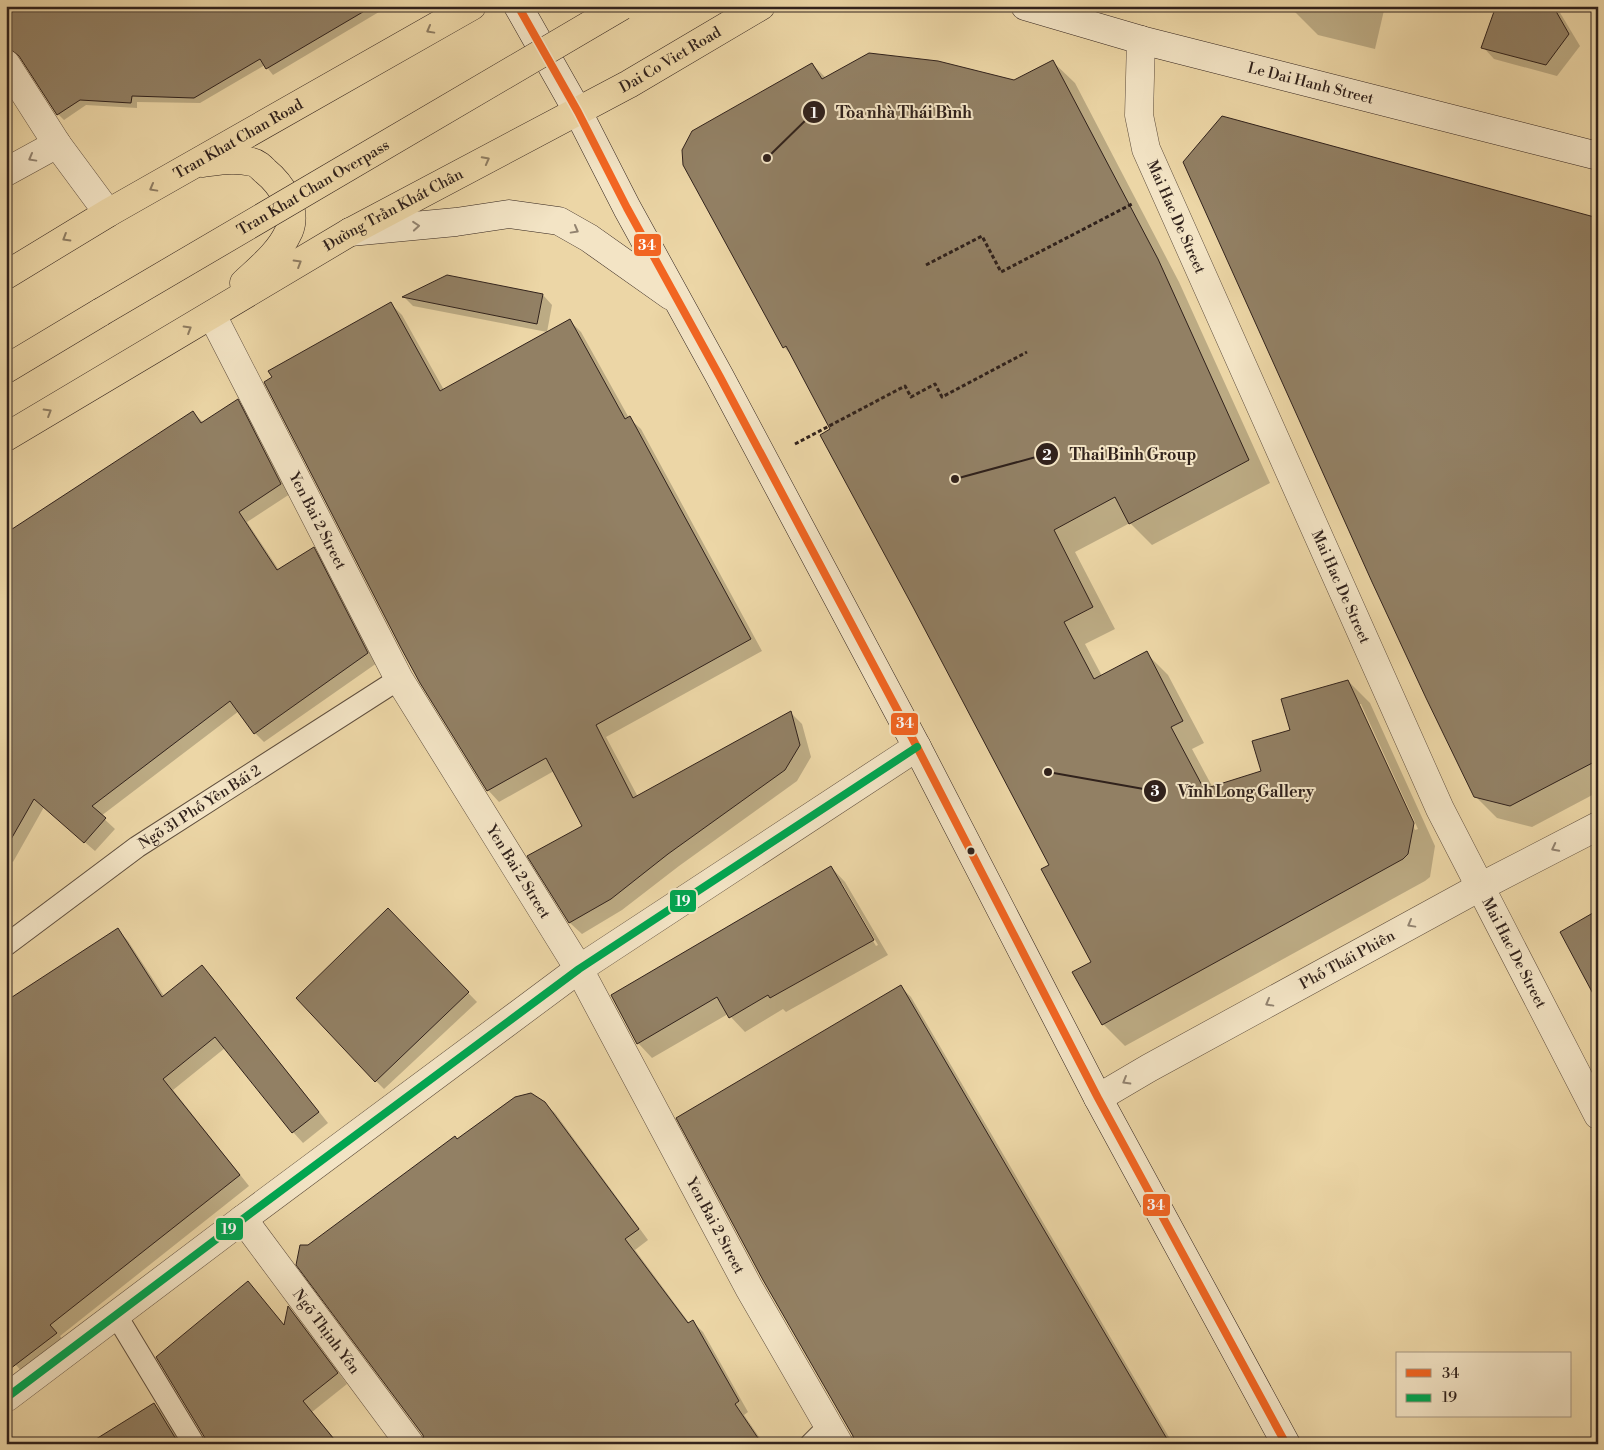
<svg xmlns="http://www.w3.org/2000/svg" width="1604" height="1450" font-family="'Libre Bodoni',serif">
	<rect width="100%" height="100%" fill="#ecd6a6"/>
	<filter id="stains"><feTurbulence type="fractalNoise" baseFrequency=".004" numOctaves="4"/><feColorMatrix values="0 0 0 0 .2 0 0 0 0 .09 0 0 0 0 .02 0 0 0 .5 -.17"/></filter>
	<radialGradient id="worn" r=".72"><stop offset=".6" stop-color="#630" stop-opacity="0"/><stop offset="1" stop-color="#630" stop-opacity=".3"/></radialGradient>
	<g fill="#0003" fill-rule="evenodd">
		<polygon points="6,6 389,6 273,75 265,65 200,103 137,102 137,108 86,105 64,120 58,114"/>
		<polygon points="1289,6 1385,6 1375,49 1318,35"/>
		<polygon points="1497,6 1556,6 1580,46 1557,76 1494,59 1483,47"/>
		<path d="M 1052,61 L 1075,83 L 1179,282 L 1270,483 L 1152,545 L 1130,523 L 1075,552 L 1115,629 L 1085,644 L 1102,676 L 1146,653 L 1168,675 L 1204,743 L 1192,749 L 1213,788 L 1263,772 L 1291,731 L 1348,681 L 1370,703 L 1435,846 L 1430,877 L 1425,881 L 1125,1046 L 1103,1024 L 1093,963 L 1051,865 L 832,430 L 793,357 L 784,347 L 812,64 L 826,78 L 1014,81 ZM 1358,704 L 1361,704 L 1418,829 L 1415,830 Z"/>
		<polygon points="1598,219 1598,792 1532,827 1497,818 1475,796"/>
		<polygon points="543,295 552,305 547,332 413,306 404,297"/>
		<polygon points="391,304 402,315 444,390 570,321 581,332 629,418 641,429 762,651 606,737 638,797 791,713 802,724 811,757 797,781 679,866 622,910 582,934 570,923 529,856 584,826 554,771 499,802 488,790"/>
		<polygon points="238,401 247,410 290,494 247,522 279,570 314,549 323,558 377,663 264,742 255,733 239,711 101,816 115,829 95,851 44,807 13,862 6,858 6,699 193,413 204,423"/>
		<path d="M 831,867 L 845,882 L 888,955 L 786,1012 L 783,1009 L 745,1032 L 728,1014 L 652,1058 L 638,1043 ZM 839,883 L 842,883 L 878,945 L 876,946 Z"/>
		<polygon points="388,910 477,1002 384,1089 376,1081"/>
		<polygon points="118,930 128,941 164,996 202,967 212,977 328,1123 303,1143 293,1132 225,1048 173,1090 249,1186 60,1336 66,1344 26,1376 6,1354"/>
		<polygon points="901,987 911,997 1173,1444 856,1444"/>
		<polygon points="544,1103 555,1113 648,1240 635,1250 690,1324 693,1322 703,1332 748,1412 744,1415 764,1444 427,1444 424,1435 308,1246 458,1140"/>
		<polygon points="248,1283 285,1326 289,1309 298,1318 347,1384 312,1412 339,1444 208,1444"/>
		<polygon points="154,1404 164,1414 182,1444 90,1444"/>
	</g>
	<g fill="#928064" stroke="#31221c">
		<polygon points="6,6 373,6 266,69 260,59 194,98 132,96 131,103 80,100 57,115 19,56 10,49 6,43"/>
		<polygon points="1496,6 1553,6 1569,34 1546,65 1481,48"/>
		<polygon points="869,53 938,61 1014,80 1053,60 1158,259 1249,460 1129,524 1115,497 1054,530 1093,607 1064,622 1094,679 1147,651 1183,721 1171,727 1204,789 1261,771 1252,741 1290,730 1281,699 1348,680 1414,823 1408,854 1403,859 1102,1025 1072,972 1091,962 1041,869 1049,865 913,607 820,435 830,429 786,346 783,348 683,165 682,150 692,131 812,63 822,79"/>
		<polygon points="1222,116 1598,218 1598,760 1510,806 1474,797 1426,698 1372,582 1183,162"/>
		<polygon points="447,275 543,294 537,324 402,297"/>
		<polygon points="391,302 440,391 570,319 625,419 630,416 751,639 596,725 633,798 791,711 800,745 785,770 668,854 611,899 569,923 527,856 582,826 546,758 487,791 420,683 401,648 264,382 272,377 268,371"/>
		<polygon points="238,399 281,484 239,512 277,570 314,547 368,653 254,734 230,701 92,806 106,818 84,843 34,799 6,848 6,533 193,411 201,423"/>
		<polygon points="831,866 874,940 770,998 768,995 729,1018 717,997 637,1044 611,995"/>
		<polygon points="388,908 469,992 375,1082 296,998"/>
		<polygon points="1598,910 1598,1003 1560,932"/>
		<polygon points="118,928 162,997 202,965 319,1112 292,1133 215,1037 163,1079 240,1175 50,1325 57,1333 6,1372 6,1001"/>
		<polygon points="901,985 1010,1172 1170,1444 855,1444 853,1436 763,1280 676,1118"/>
		<polygon points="531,1093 545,1102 639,1229 625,1239 688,1323 693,1320 739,1401 735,1404 762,1444 425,1444 423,1435 296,1265 300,1245 308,1245 455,1136 457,1139 515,1097"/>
		<polygon points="248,1281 284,1325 288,1306 338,1373 303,1401 338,1444 206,1444 205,1438 156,1357"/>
		<polygon points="154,1403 179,1444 88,1444"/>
	</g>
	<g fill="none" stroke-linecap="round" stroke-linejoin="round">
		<g stroke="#604f3e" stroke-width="23">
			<g id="lane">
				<path id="s1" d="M 6,945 L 137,847 L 399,679"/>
				<polyline points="116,1315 194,1444"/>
				<polyline points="811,1444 829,1426"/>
			</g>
		</g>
		<g stroke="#604f3e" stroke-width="29">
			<g id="street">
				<path id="s2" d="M 1141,40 L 1139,115 L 1146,149 L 1440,809 L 1598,1115"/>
				<polyline points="6,64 57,144 108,213"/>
				<polyline points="6,172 57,144"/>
				<path id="s3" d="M 212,315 L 399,679 L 579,969 L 749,1288 L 839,1444"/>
				<path id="s4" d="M 1098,1098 L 1149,1068 L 1480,887 L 1598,826"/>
				<path id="s5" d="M 243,1219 L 410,1444"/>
				<polyline points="6,1398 243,1219 579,969 917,747"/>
			</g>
		</g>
		<g stroke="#31221c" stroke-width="29">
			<g id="secondary">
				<polyline points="518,6 578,112 627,208 720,377 917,747 1098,1098 1286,1444"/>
				<path id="s6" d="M 1025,6 L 1141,40 L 1598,156"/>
				<polyline points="350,232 456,222 509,214 559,221 589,238 671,296"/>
			</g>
		</g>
		<g stroke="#31221c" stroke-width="29">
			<g id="primary">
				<path d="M 202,163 C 219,161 235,158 252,162 C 257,163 261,167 265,171 C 281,184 298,209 289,231 C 280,252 260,268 244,283"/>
				<path id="s7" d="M 6,275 L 108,213 L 472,6"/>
				<polyline points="6,369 101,312"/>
				<path id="s8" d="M 6,437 L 350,232 L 629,84 L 761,6"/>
			</g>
		</g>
		<g stroke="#31221c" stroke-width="3" stroke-dasharray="4 2.5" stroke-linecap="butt">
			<polyline points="926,265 982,236 1001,272 1132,204"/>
			<polyline points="795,444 905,386 911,397 935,384 942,397 1027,352"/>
		</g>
		<use href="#lane" stroke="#f3e4c5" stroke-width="21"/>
		<use href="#street" stroke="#f3e4c5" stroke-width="28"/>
		<use href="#secondary" stroke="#f3e4c5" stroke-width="28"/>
		<use href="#primary" stroke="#ecd6a6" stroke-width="28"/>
		<g stroke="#31221c" stroke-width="29" stroke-linecap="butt">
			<g id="primary-bridge">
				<path id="s9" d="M 101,312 L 622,6"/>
			</g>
		</g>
		<use href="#primary-bridge" stroke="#ecd6a6" stroke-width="28"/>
		<g stroke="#f3e4c5" stroke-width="11">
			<polyline id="bus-1" points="518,6 578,112 627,208 720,377 917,747 1098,1098 1286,1444"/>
		</g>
		<g stroke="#f3e4c5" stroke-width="11">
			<polyline id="bus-2" points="6,1398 243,1219 579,969 917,747"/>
		</g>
		<use href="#bus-1" stroke="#f26522" stroke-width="8"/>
		<use href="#bus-2" stroke="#00a651" stroke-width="8"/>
	</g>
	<defs><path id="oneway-chevron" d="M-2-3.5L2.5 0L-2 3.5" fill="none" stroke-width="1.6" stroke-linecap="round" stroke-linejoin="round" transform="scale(1.25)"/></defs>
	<g stroke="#8e7c61">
		<use href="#oneway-chevron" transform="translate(430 30) rotate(151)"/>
		<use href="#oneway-chevron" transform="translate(486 160) rotate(-28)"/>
		<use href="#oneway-chevron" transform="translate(153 188) rotate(151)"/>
		<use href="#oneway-chevron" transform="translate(66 238) rotate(149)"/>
		<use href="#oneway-chevron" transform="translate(298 263) rotate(-31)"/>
		<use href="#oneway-chevron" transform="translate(188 329) rotate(-31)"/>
		<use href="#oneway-chevron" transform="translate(48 412) rotate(-31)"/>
	</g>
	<g stroke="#928370">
		<use href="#oneway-chevron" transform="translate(32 158) rotate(151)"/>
		<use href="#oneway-chevron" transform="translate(416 226) rotate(-5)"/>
		<use href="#oneway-chevron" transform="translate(575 230) rotate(29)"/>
		<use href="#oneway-chevron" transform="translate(1555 848) rotate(153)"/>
		<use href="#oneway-chevron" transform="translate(1411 924) rotate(151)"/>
		<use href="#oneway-chevron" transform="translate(1269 1003) rotate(151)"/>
		<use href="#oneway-chevron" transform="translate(1126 1081) rotate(150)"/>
	</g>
	<circle fill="#31221c" stroke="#f3e4c5" stroke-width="2" cx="971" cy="851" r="4.5"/>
	<g text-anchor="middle" stroke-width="4" stroke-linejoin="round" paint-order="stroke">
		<g font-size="15" fill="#31221c" stroke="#f3e4c5">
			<text dy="5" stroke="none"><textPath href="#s8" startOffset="764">Dai Co Viet Road</textPath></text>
			<text dy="5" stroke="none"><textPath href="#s6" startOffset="296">Le Dai Hanh Street</textPath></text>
			<text dy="5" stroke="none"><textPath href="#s7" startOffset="269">Tran Khat Chan Road</textPath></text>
			<text dy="5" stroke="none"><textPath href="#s9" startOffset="246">Tran Khat Chan Overpass</textPath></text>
			<text dy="5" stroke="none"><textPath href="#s8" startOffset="449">Đường Trần Khát Chân</textPath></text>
			<text dy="5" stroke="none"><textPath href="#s2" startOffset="184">Mai Hac De Street</textPath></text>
			<text dy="5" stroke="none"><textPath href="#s3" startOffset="231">Yen Bai 2 Street</textPath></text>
			<text dy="5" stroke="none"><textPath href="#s2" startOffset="589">Mai Hac De Street</textPath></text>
			<text dy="5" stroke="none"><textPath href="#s1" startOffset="238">Ngõ 31 Phố Yên Bái 2</textPath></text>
			<text dy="5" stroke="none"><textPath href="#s3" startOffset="636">Yen Bai 2 Street</textPath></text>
			<text dy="5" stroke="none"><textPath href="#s2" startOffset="994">Mai Hac De Street</textPath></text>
			<text dy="5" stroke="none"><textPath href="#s4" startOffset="285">Phố Thái Phiên</textPath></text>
			<text dy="5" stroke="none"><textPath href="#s3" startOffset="1041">Yen Bai 2 Street</textPath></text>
			<text dy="5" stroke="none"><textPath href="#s5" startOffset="140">Ngõ Thịnh Yên</textPath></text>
		</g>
	</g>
	<path fill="none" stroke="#31221c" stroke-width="2" d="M767 158L814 112M955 479L1047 454M1048 772L1155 791"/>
	<g fill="#31221c" stroke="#f3e4c5" stroke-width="2">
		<circle cx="767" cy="158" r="5"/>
		<circle cx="955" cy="479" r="5"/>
		<circle cx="1048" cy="772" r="5"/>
		<circle cx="814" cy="112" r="12"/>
		<circle cx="1047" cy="454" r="12"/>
		<circle cx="1155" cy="791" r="12"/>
	</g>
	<g font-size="15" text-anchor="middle" font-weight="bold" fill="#fff">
		<text x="814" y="118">1</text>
		<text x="1047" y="460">2</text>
		<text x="1155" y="796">3</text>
	</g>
	<g font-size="16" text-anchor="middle" font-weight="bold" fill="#31221c" stroke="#f3e4c5" stroke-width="4" stroke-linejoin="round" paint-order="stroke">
		<text x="904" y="118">Tòa nhà Thái Bình</text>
		<text x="1133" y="460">Thai Binh Group</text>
		<text x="1246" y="797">Vĩnh Long Gallery</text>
	</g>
	<g stroke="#f3e4c5" stroke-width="2">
		<rect x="633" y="233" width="29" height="24" rx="5" fill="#f26522"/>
		<rect x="890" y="712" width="29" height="24" rx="5" fill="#f26522"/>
		<rect x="669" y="889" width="28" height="24" rx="5" fill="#00a651"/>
		<rect x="1142" y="1193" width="29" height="24" rx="5" fill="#f26522"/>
		<rect x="215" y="1217" width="29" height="24" rx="5" fill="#00a651"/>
	</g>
	<g font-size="14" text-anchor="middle" font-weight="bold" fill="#fff">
		<text x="647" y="250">34</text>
		<text x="905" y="728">34</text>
		<text x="683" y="906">19</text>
		<text x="1156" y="1210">34</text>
		<text x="229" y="1234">19</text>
	</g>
	<rect width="1604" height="1450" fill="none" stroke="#ecd6a6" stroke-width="25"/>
	<rect x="8" y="8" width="1589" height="1435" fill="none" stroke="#31221c" stroke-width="2.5"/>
	<rect x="12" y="12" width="1579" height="1425" fill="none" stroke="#31221c"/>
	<rect x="1396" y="1352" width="175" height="65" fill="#f3e4c5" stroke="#a59681"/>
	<rect x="1406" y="1369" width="25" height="8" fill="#f26522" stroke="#a59681"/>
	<text x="1442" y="1378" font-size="15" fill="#31221c">34</text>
	<rect x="1406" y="1394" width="25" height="8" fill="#00a651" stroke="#a59681"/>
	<text x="1442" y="1402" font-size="15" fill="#31221c">19</text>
	<rect width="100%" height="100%" filter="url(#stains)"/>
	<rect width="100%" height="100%" fill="url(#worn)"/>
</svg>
